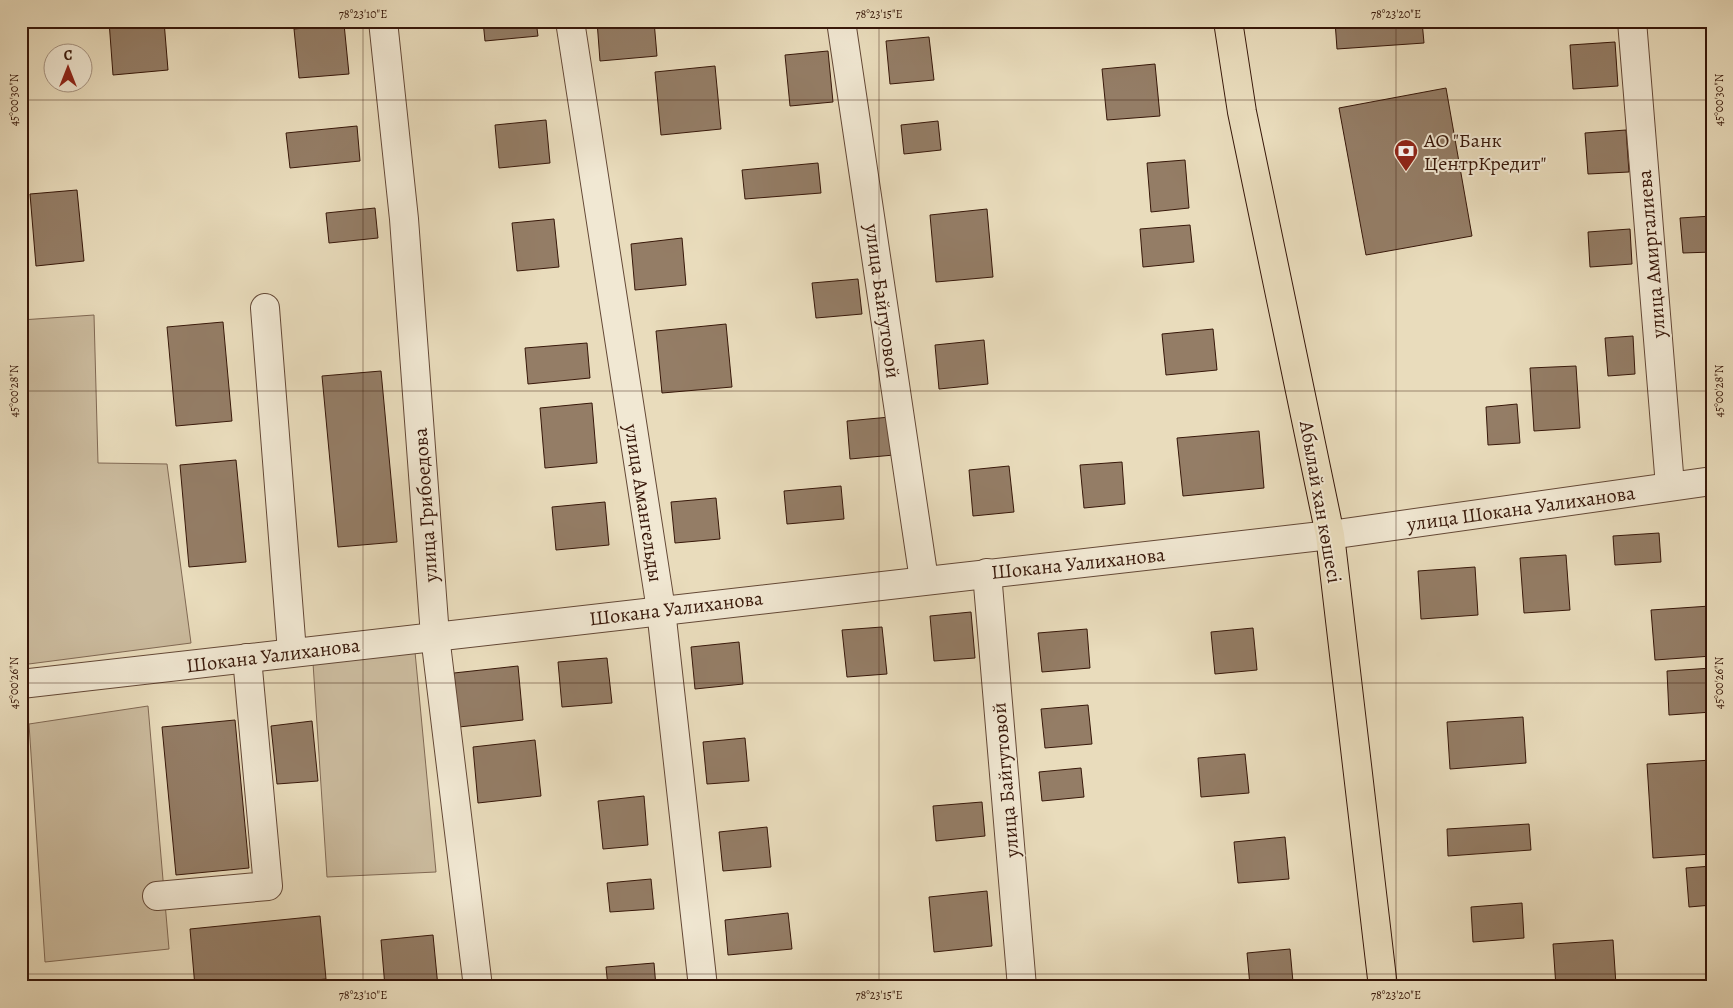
<svg xmlns="http://www.w3.org/2000/svg" width="1733" height="1008" font-family="Alegreya,serif">
	<rect width="100%" height="100%" fill="#e9dcbc"/>
	<filter id="stains"><feTurbulence type="fractalNoise" baseFrequency=".004" numOctaves="4"/><feColorMatrix values="0 0 0 0 .2 0 0 0 0 .09 0 0 0 0 .02 0 0 0 .5 -.17"/></filter>
	<radialGradient id="worn" r=".72"><stop offset=".6" stop-color="#630" stop-opacity="0"/><stop offset="1" stop-color="#630" stop-opacity=".3"/></radialGradient>
	<g fill="#cbbb9e" stroke="#816954">
		<polygon points="94,315 98,463 167,464 191,643 21,665 21,320"/>
		<polygon points="415,652 436,872 327,877 313,663"/>
		<polygon points="148,706 169,949 45,962 29,724"/>
	</g>
	<g fill="#947d66" stroke="#371709">
		<polygon points="109,21 164,21 168,70 113,75"/>
		<polygon points="483,21 536,21 538,36 485,41"/>
		<polygon points="597,21 654,21 657,56 600,61"/>
		<polygon points="1335,21 1422,21 1424,43 1337,49"/>
		<polygon points="344,24 349,74 299,78 294,29"/>
		<polygon points="929,37 934,80 890,84 886,41"/>
		<polygon points="1615,42 1618,86 1573,89 1570,45"/>
		<polygon points="828,51 833,102 790,106 785,55"/>
		<polygon points="1155,64 1160,116 1107,120 1102,69"/>
		<polygon points="715,66 721,129 661,135 655,72"/>
		<polygon points="1446,88 1472,236 1366,255 1339,108"/>
		<polygon points="546,120 550,163 499,168 495,125"/>
		<polygon points="938,121 941,150 904,154 901,125"/>
		<polygon points="357,126 360,161 290,168 286,133"/>
		<polygon points="1626,130 1629,172 1588,174 1585,133"/>
		<polygon points="1185,160 1189,208 1151,212 1147,163"/>
		<polygon points="818,163 821,193 745,199 742,170"/>
		<polygon points="77,190 84,261 36,266 30,194"/>
		<polygon points="375,208 378,238 329,243 326,213"/>
		<polygon points="987,209 993,277 936,282 930,215"/>
		<polygon points="1712,216 1712,252 1683,253 1680,218"/>
		<polygon points="554,219 559,267 517,271 512,223"/>
		<polygon points="1190,225 1194,262 1143,267 1140,229"/>
		<polygon points="1630,229 1632,264 1590,267 1588,232"/>
		<polygon points="682,238 686,285 635,290 631,244"/>
		<polygon points="858,279 862,314 816,318 812,283"/>
		<polygon points="223,322 232,421 176,426 167,327"/>
		<polygon points="726,324 732,387 662,393 656,331"/>
		<polygon points="1213,329 1217,370 1166,375 1162,334"/>
		<polygon points="1633,336 1635,374 1608,376 1605,338"/>
		<polygon points="984,340 988,384 939,389 935,345"/>
		<polygon points="587,343 590,378 528,384 525,348"/>
		<polygon points="1576,366 1580,428 1534,431 1530,368"/>
		<polygon points="381,371 397,542 338,547 322,376"/>
		<polygon points="592,403 597,463 545,468 540,408"/>
		<polygon points="1517,404 1520,443 1488,445 1486,407"/>
		<polygon points="890,417 894,455 850,459 847,421"/>
		<polygon points="1259,431 1264,488 1183,496 1177,438"/>
		<polygon points="236,460 246,562 189,567 180,465"/>
		<polygon points="1122,462 1125,504 1084,508 1080,465"/>
		<polygon points="1009,466 1014,512 973,516 969,470"/>
		<polygon points="841,486 844,519 787,524 784,491"/>
		<polygon points="716,498 720,539 675,543 671,502"/>
		<polygon points="605,502 609,545 556,550 552,507"/>
		<polygon points="1659,533 1661,562 1615,565 1613,536"/>
		<polygon points="1566,555 1570,610 1524,613 1520,558"/>
		<polygon points="1475,567 1478,615 1421,619 1418,571"/>
		<polygon points="1710,606 1712,656 1655,660 1651,610"/>
		<polygon points="971,612 975,658 934,661 930,616"/>
		<polygon points="882,627 887,674 847,677 842,630"/>
		<polygon points="1253,628 1257,670 1215,674 1211,632"/>
		<polygon points="1087,629 1090,668 1042,672 1038,633"/>
		<polygon points="739,642 743,684 695,689 691,647"/>
		<polygon points="607,658 612,703 562,707 558,662"/>
		<polygon points="518,666 523,720 459,727 454,673"/>
		<polygon points="1712,668 1712,712 1669,715 1667,671"/>
		<polygon points="1088,705 1092,744 1045,748 1041,709"/>
		<polygon points="1523,717 1526,763 1450,769 1447,722"/>
		<polygon points="235,720 249,868 176,875 162,727"/>
		<polygon points="312,721 318,781 277,784 271,726"/>
		<polygon points="745,738 749,781 707,784 703,742"/>
		<polygon points="535,740 541,796 478,803 473,747"/>
		<polygon points="1245,754 1249,793 1201,797 1198,758"/>
		<polygon points="1712,760 1712,854 1653,858 1647,764"/>
		<polygon points="1081,768 1084,797 1042,801 1039,772"/>
		<polygon points="644,796 648,845 603,849 598,801"/>
		<polygon points="982,802 985,836 936,841 933,806"/>
		<polygon points="1529,824 1531,850 1448,856 1447,829"/>
		<polygon points="767,827 771,867 723,871 719,832"/>
		<polygon points="1285,837 1289,879 1238,883 1234,842"/>
		<polygon points="1712,866 1712,905 1689,907 1686,868"/>
		<polygon points="651,879 654,909 610,912 607,883"/>
		<polygon points="987,891 992,946 934,952 929,897"/>
		<polygon points="1522,903 1524,938 1473,942 1471,907"/>
		<polygon points="788,913 792,949 728,955 725,920"/>
		<polygon points="320,916 326,979 246,987 195,987 190,929"/>
		<polygon points="433,935 438,987 385,987 381,940"/>
		<polygon points="1613,940 1616,985 1556,987 1553,944"/>
		<polygon points="1290,949 1293,982 1250,986 1247,953"/>
		<polygon points="654,963 656,987 608,987 606,967"/>
	</g>
	<g fill="none" stroke-linecap="round" stroke-linejoin="round">
		<g stroke="#644836" stroke-width="30">
			<g id="minor">
				<polyline points="383,21 404,219 435,636 478,987"/>
				<polyline points="570,21 661,610 703,987"/>
				<polyline points="841,21 924,580"/>
				<polyline points="1632,21 1670,486"/>
				<polyline points="265,308 292,652"/>
				<polyline points="987,573 1022,987"/>
				<polyline points="21,684 1330,535 1712,481"/>
				<polyline points="157,896 268,886 247,658"/>
			</g>
		</g>
		<g stroke="#371709" stroke-width="30">
			<polyline id="major" points="1228,21 1242,112 1330,535 1383,987"/>
		</g>
		<use href="#minor" stroke="#f1e8d3" stroke-width="28"/>
		<use href="#major" stroke="#e9dcbc" stroke-width="28"/>
	</g>
	<path fill="none" stroke="#371709" stroke-width="1" stroke-opacity="0.45" d="M 363,21 L 363,987M 879,21 L 879,987M 1396,21 L 1396,987M 21,100 L 1712,100M 21,391 L 1712,391M 21,683 L 1712,683M 21,974 L 1712,974"/>
	<defs>
		<g id="bank-pin" transform="scale(1.25)"><path d="M0 17L-7.5 6A9.5 9.5 0 1 1 7.5 6Z" fill="#8f2418" stroke="#f1e8d3"/><path d="M-6-4H6V4H-6ZM0-2.3a2.3 2.3 0 1 0 0 4.6a2.3 2.3 0 1 0 0-4.6Z" fill="#fff"/></g>
	</defs>
	<g fill-rule="evenodd">
		<use href="#bank-pin" x="1406" y="151"/>
	</g>
	<g text-anchor="middle" stroke-width="4" stroke-linejoin="round" paint-order="stroke">
		<g font-size="20" fill="#371709" stroke="#f1e8d3" text-anchor="start">
			<text x="1424" y="147">АО "Банк<tspan x="1424" dy="23">ЦентрКредит"</tspan></text>
		</g>
		<g font-size="20" fill="#371709" stroke="#f1e8d3">
			<text transform="translate(1651 254) rotate(-95)" y="7">улица Амиргалиева</text>
			<text transform="translate(883 301) rotate(82)" y="7">улица Байгутовой</text>
			<text transform="translate(1321 502) rotate(80)" y="7">Абылай хан көшесі</text>
			<text transform="translate(644 503) rotate(81)" y="7">улица Амангельды</text>
			<text transform="translate(425 505) rotate(-94)" y="7">улица Грибоедова</text>
			<text transform="translate(1521 508) rotate(-8)" y="7">улица Шокана Уалиханова</text>
			<text transform="translate(1078 563) rotate(-6)" y="7">Шокана Уалиханова</text>
			<text transform="translate(676 608) rotate(-7)" y="7">Шокана Уалиханова</text>
			<text transform="translate(273 655) rotate(-7)" y="7">Шокана Уалиханова</text>
			<text transform="translate(1005 780) rotate(-95)" y="7">улица Байгутовой</text>
		</g>
	</g>
	<rect width="1733" height="1008" fill="none" stroke="#e9dcbc" stroke-width="55"/>
	<g transform="translate(68 68)"><circle r="24" fill="#f1e8d3" stroke="#a79482"/>
	<path d="M0-4L9 19L0 12L-9 19Z" fill="#8f2418"/>
	<text y="-8" font-size="14" font-weight="bold" text-anchor="middle" fill="#371709">С</text>
	</g>
	<rect x="28" y="28" width="1678" height="952" fill="none" stroke="#371709" stroke-width="2"/>
	<g font-size="12" text-anchor="middle" fill="#371709">
		<text x="363" y="18">78°23'10"E</text>
		<text x="879" y="18">78°23'15"E</text>
		<text x="1396" y="18">78°23'20"E</text>
		<text transform="translate(14 100) rotate(-90)" y="4">45°00'30"N</text>
		<text transform="translate(1719 100) rotate(-90)" y="4">45°00'30"N</text>
		<text transform="translate(14 391) rotate(-90)" y="4">45°00'28"N</text>
		<text transform="translate(1719 391) rotate(-90)" y="4">45°00'28"N</text>
		<text transform="translate(14 683) rotate(-90)" y="4">45°00'26"N</text>
		<text transform="translate(1719 683) rotate(-90)" y="4">45°00'26"N</text>
		<text x="363" y="999">78°23'10"E</text>
		<text x="879" y="999">78°23'15"E</text>
		<text x="1396" y="999">78°23'20"E</text>
	</g>
	<rect width="100%" height="100%" filter="url(#stains)"/>
	<rect width="100%" height="100%" fill="url(#worn)"/>
</svg>
